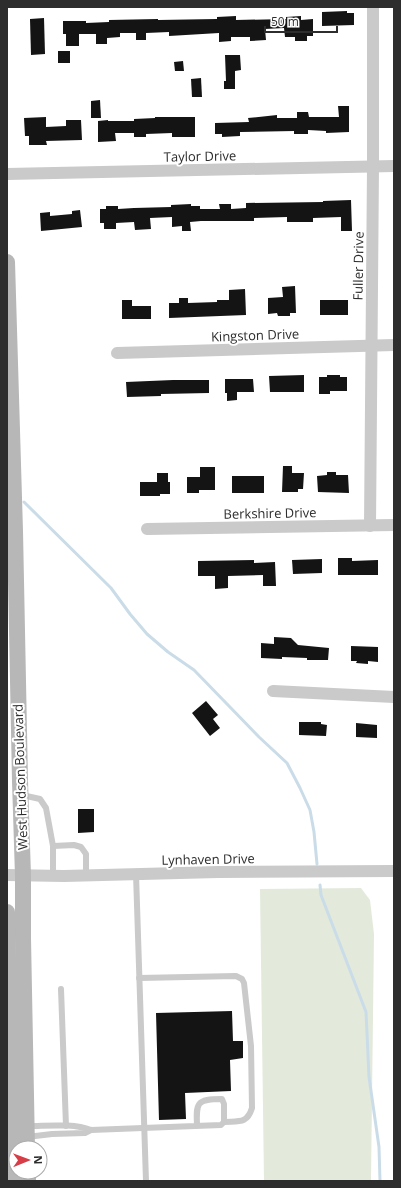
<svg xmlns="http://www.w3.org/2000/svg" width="401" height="1188" font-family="'Open Sans',sans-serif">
	<rect width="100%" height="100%" fill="#fff"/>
	<polygon fill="#e3eadc" points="361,888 370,900 374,934 371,1181 264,1181 260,889"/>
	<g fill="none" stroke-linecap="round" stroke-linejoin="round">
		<g stroke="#cadce8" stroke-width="3">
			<polyline points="24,502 111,588 130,614 147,634 168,652 194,670 259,737 287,763 300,788 310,810 314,832 317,864"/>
			<polyline points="320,885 321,895 366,1012 369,1077 379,1147 380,1181"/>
		</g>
	</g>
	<g fill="#141414">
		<polygon points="347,11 347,13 354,13 354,25 322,26 322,12"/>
		<polygon points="236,16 236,20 286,19 286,17 301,16 301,20 313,19 313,36 307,36 307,41 295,41 295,37 285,37 284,28 265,29 266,40 250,41 250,37 231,37 231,41 219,42 219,33 169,36 169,32 146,33 146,40 136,40 136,33 120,33 120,37 107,38 107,44 96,44 96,34 79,34 79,46 66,46 66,34 63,34 63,21 86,21 86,23 109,22 109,20 158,19 158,20 217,19 217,17"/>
		<polygon points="44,18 45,54 31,55 30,19"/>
		<rect x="58" y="51" width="12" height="12"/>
		<polygon points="225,55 240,55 241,70 235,71 235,89 224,89 224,81 226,81"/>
		<polygon points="183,61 184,71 175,71 174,62"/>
		<polygon points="201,78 202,97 192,97 191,79"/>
		<polygon points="100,100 101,118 91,118 91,101"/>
		<polygon points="338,106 349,106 349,132 326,133 326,131 308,130 308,134 294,134 294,131 240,132 240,136 222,137 222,134 215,134 215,123 249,122 248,118 277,115 277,118 297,118 297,112 308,112 309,117 339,117"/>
		<polygon points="46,117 46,127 66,126 66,120 81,120 82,140 46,141 47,145 29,145 29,136 25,136 24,118"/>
		<polygon points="155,117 195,117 195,137 172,137 172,133 146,134 146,137 134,137 134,133 115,133 116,141 98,142 98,121 108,120 108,121 134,121 134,119 155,118"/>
		<polygon points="351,200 352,231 341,231 341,217 313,218 313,222 287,222 287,217 254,218 254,221 201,221 190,222 191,231 182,231 182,226 172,227 172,217 150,218 151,229 135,230 134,222 116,223 116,229 104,229 104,223 100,223 100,209 106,209 106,206 118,206 118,209 134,208 171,207 171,205 191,204 191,206 200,206 200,209 220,209 219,204 231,204 231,209 246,208 246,203 323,202 323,201"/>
		<polygon points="80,210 82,227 41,231 40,213 50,212 50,216 72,214 72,211"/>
		<polygon points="295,286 296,313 290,313 290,316 278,316 277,313 268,314 268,298 283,297 282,287"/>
		<polygon points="245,289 246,315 169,318 169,303 179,303 179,298 188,298 188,303 217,302 217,300 229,300 229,290"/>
		<polygon points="122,300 132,300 132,306 151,306 151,319 122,319"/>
		<rect x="320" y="300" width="28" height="15"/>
		<polygon points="304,375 304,392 270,392 269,376"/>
		<polygon points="327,375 340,375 340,377 347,377 347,391 330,391 330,394 319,394 319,377 327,377"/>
		<polygon points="225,379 253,379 254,392 237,392 237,400 227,401 227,393 225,393"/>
		<polygon points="173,380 209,380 209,393 161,394 161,396 127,397 126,382"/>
		<polygon points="283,466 292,466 292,473 304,473 303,489 298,489 298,492 282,492"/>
		<polygon points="200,467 215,467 215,490 199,490 199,493 187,493 187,477 200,477"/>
		<polygon points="327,472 336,472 336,475 348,475 349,493 318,492 317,476 327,475"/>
		<polygon points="157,473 168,473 168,482 170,482 170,494 160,494 160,496 140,496 140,482 157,482"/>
		<rect x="232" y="476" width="32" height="17"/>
		<polygon points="338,558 352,558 352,561 378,560 378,575 338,575"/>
		<polygon points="322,559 322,573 293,574 292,560"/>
		<polygon points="254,560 254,563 275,562 276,586 263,586 263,575 228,576 228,588 215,589 215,576 198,576 198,561"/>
		<polygon points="274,637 291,638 298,645 329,648 328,660 307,660 307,658 282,657 282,659 261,658 261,643 274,644"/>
		<polygon points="351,646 378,647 378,662 368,661 368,664 356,663 357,661 351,661"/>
		<polygon points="206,701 218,715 213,719 220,728 210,736 192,713"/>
		<polygon points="299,722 321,722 321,724 327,725 326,736 299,735"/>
		<polygon points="356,723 377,725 377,738 356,737"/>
		<polygon points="78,809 94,809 94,832 78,833"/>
		<polygon points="232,1011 233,1041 243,1041 243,1058 230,1060 231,1091 185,1093 186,1119 159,1120 156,1013"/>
	</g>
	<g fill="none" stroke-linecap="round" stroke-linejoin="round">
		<g stroke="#cacaca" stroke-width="6">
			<polyline points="22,795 40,799 46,808 53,846 53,876"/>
			<polyline points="53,846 74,845 81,847 86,854 86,875"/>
			<polyline points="136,874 146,1181"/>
			<path d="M 139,978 L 236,976 L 242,979 L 244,983 L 251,1046 L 252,1108 C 247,1124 239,1121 224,1122"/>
			<polyline points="61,989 66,1126"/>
			<path d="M 28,1126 C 47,1126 73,1123 91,1130 L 221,1125 L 224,1122 L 224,1104 L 222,1099 C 196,1099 196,1103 197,1126"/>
			<polyline points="27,1137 52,1134 85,1133 91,1130"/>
		</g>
		<g stroke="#cacaca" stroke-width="12">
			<polyline points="7,174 394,166"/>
			<polyline points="117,353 394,345"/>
			<polyline points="370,526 373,167 373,7"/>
			<polyline points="147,529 394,525"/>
			<polyline points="273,691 394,697"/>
			<polyline points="7,875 64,876 218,872 394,871"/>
		</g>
		<g stroke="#b7b7b7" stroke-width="16">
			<polyline points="7,262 15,531 20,781 23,876 23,938 27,1148"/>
			<polyline points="7,912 13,1181"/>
			<polyline points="28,1172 28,1181"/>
		</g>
	</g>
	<g text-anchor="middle" stroke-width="4" stroke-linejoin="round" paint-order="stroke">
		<g font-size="13" fill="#2d2d2d" stroke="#fff">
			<text transform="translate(200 156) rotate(-1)" y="5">Taylor Drive</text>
			<text transform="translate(358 266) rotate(-89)" y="5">Fuller Drive</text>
			<text transform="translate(255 335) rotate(-2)" y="5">Kingston Drive</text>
			<text transform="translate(270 513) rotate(-1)" y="5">Berkshire Drive</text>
			<text transform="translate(20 777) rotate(-92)" y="5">West Hudson Boulevard</text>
			<text transform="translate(208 859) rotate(-1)" y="5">Lynhaven Drive</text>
		</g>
	</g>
	<rect width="401" height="1188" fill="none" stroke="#2d2d2d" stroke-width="16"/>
	<g transform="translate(28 1160) rotate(89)"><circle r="19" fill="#ffffff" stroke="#ababab"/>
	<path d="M0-3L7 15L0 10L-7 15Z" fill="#d73d47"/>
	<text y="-6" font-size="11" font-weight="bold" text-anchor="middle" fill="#2d2d2d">N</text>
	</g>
	<path d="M265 26v6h72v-6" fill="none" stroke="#2d2d2d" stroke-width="2"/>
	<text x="271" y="26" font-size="12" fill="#2d2d2d" stroke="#ffffff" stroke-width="3" paint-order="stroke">50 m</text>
</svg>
